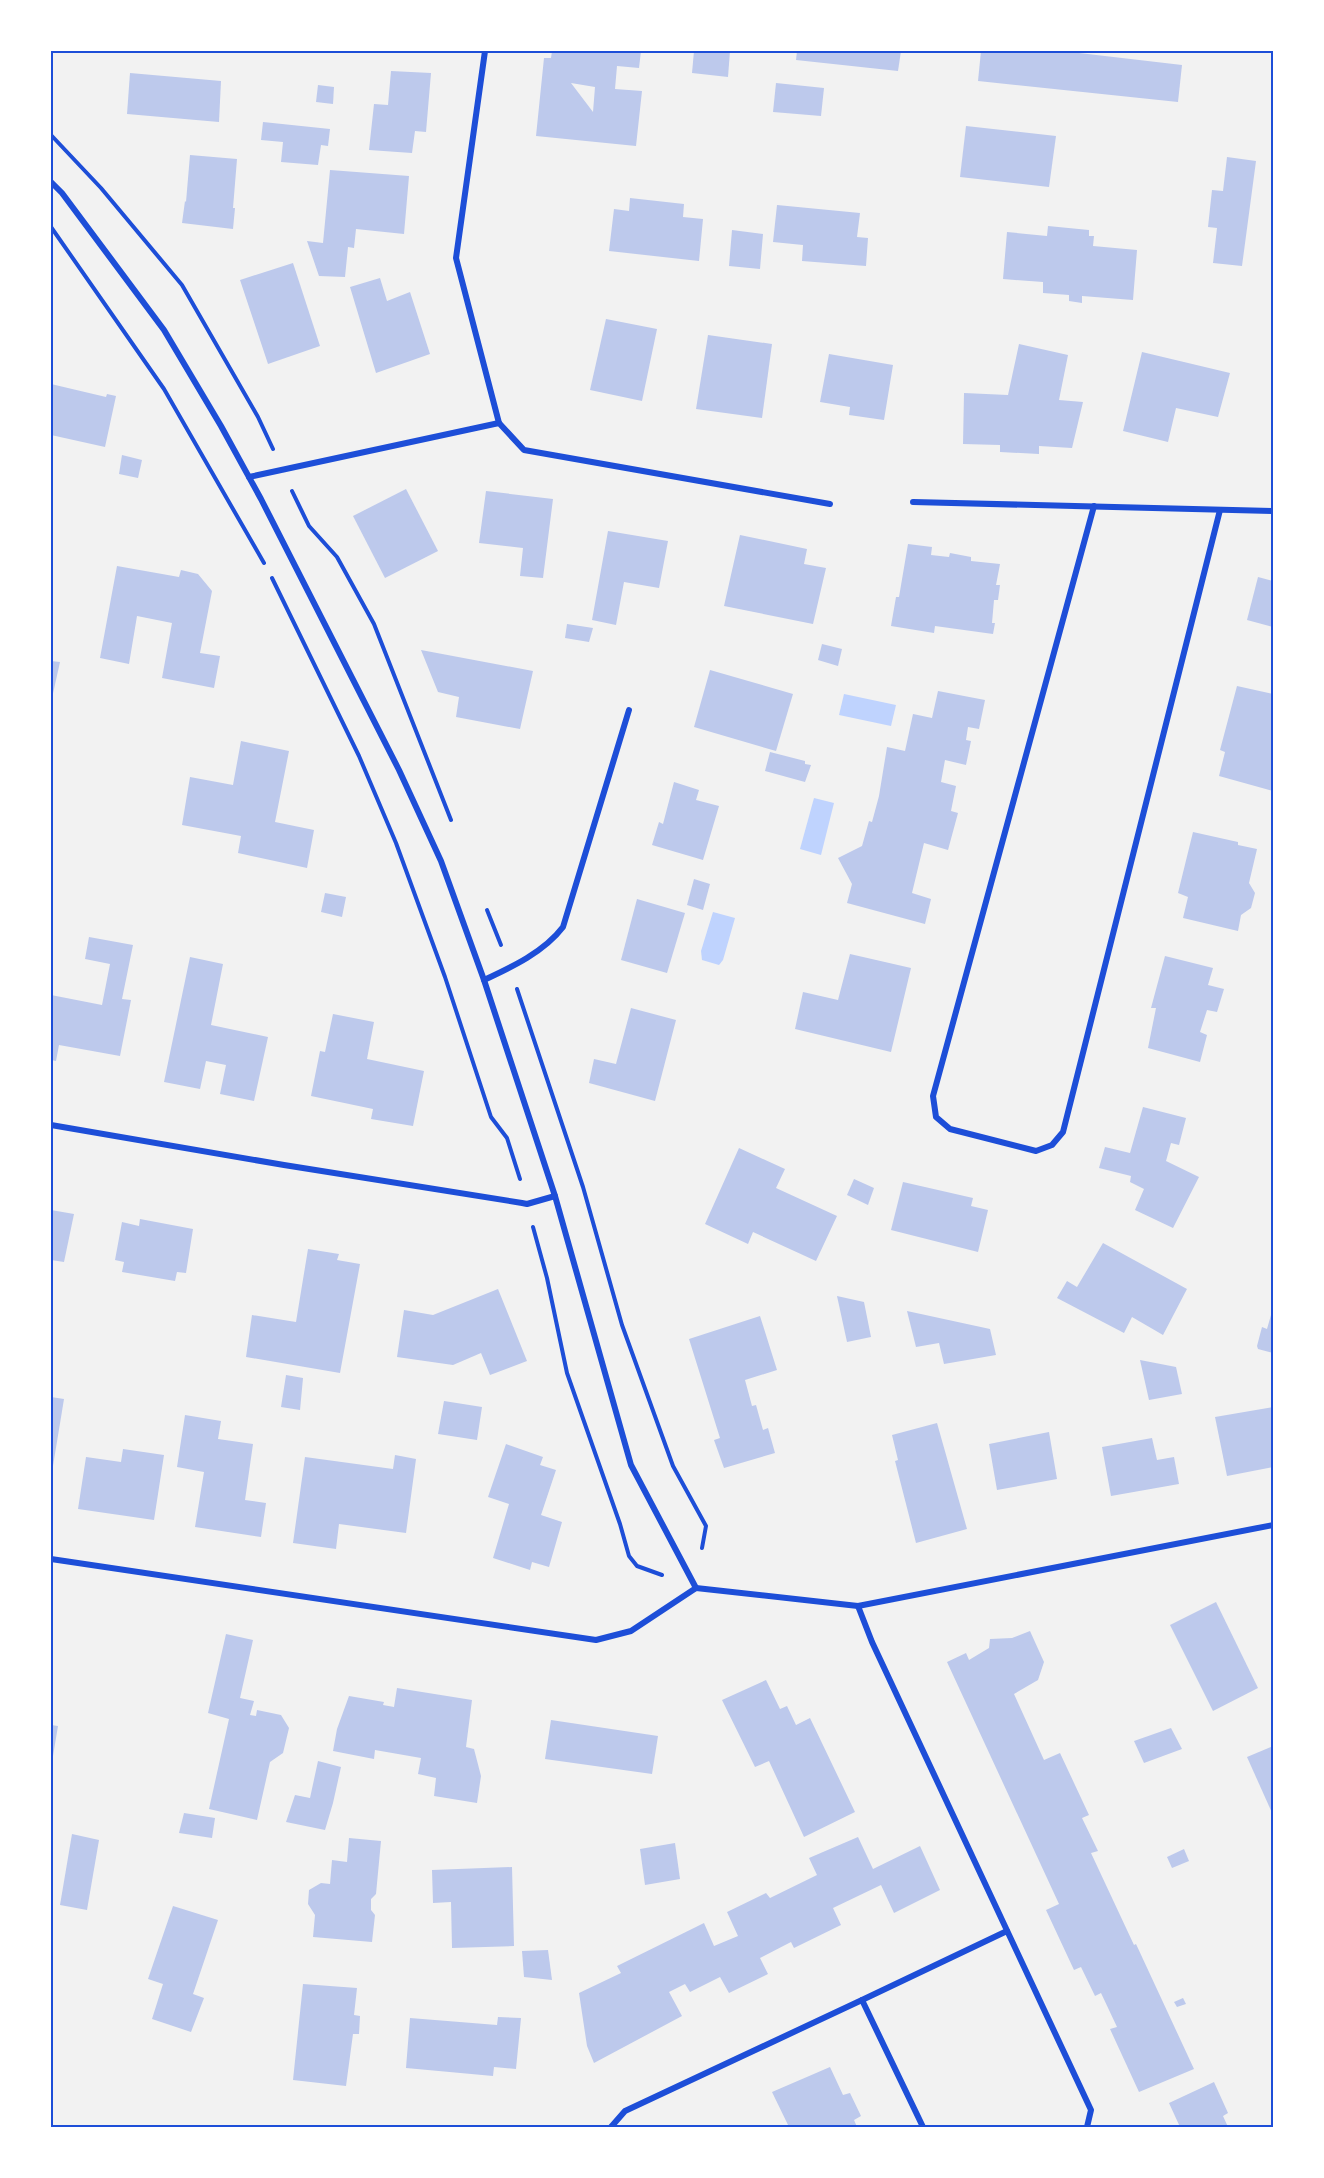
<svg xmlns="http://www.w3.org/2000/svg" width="1324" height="2178" font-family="Lora,serif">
	<rect width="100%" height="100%" fill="#f2f2f2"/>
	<g fill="#bfd3fe">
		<polygon points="844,694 896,705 891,726 839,715"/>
		<polygon points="814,798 834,803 821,855 800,849"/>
		<polygon points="713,912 735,918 723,960 719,965 702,960 701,951"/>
	</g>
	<g fill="#bdc9ec" fill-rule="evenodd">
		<path d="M 552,51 L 641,51 L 639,68 L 617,66 L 615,89 L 642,91 L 636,146 L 536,136 L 544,58 L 551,58 ZM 571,83 L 595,87 L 593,112 Z"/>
		<polygon points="694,51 730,51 728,77 692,73"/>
		<polygon points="797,51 901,51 898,71 796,60"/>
		<polygon points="981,51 1062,51 1182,65 1178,102 978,81"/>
		<polygon points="391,71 431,73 426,132 415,131 412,153 369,150 374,104 388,105"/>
		<polygon points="130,73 221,81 219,122 127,114"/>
		<polygon points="776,83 824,88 821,116 773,112"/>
		<polygon points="318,85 334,87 333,104 316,102"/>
		<polygon points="263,122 330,129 328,146 321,145 318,165 281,162 283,142 261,140"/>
		<polygon points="966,126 1056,136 1049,187 960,177"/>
		<polygon points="190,155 237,159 233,208 235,208 233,229 182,223 185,201 186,202"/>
		<polygon points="1227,157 1256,161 1242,266 1213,263 1217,228 1208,227 1212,190 1223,191"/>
		<polygon points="330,170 409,176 404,234 356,229 354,248 348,247 345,277 319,276 307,241 323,243"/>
		<polygon points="630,198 684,204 683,217 703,219 699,261 609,251 614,209 629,211"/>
		<polygon points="777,205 860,213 857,237 868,238 866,266 802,261 803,245 773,242"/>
		<polygon points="1048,226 1089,230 1089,236 1094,236 1093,246 1137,250 1133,300 1082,296 1082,303 1069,301 1069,295 1043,293 1043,282 1003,279 1007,232 1047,236"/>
		<polygon points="732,230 763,234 760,269 729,266"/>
		<polygon points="293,263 320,346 268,364 240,280"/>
		<polygon points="380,278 387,301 410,292 430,354 376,373 350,287"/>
		<polygon points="606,319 657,329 642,401 590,390"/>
		<polygon points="708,335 772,344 762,418 696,409"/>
		<polygon points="1019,344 1068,355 1059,400 1083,402 1072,448 1039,446 1039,454 1000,452 1000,445 963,444 964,393 1008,395"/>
		<polygon points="1142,352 1230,373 1218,417 1176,408 1168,442 1123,431"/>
		<polygon points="829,354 893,365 884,420 849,415 850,407 820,402"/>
		<polygon points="51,384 106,397 107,394 116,396 105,447 51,435"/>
		<polygon points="122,455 142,460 138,478 119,474"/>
		<polygon points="406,489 438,551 385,578 353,516"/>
		<polygon points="486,491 553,499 543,578 520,576 523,548 479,543"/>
		<polygon points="608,531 668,541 659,588 624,582 616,625 592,620"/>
		<polygon points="740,535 807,549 804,564 826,568 813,624 724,606"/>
		<polygon points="908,544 932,547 931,555 949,557 950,553 971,557 971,561 1000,564 996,585 1000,585 998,600 994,600 992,623 995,623 993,634 935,626 934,633 891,626 896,597 899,597"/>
		<polygon points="117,566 179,577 181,570 198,574 212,591 200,653 220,656 214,688 162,678 172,623 137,616 129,664 100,658"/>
		<polygon points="1258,577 1273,581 1273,627 1247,620"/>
		<polygon points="567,624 593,628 589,642 565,638"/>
		<polygon points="822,644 842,649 838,666 818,660"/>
		<polygon points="421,650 533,671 520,729 456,717 459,697 438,692"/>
		<polygon points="51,661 60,662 52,698 51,698"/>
		<polygon points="710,670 793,694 776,751 694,727"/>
		<polygon points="1237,686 1273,694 1273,791 1219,776 1225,752 1220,750"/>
		<polygon points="938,691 985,700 979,729 968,727 966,740 971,741 966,765 945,760 941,782 956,786 951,811 958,813 948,850 924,843 912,893 931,899 925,924 847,903 852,884 838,858 862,846 869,821 872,822 879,796 887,747 905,751 913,714 932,718"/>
		<polygon points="241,741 289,751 275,822 314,830 307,868 238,853 241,836 182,825 190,777 233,785"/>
		<polygon points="770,752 805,761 805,764 811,765 805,782 765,771"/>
		<polygon points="674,782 699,790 696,800 719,806 703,860 652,845 659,822 663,824"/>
		<polygon points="1193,832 1238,842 1238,845 1257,849 1249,883 1255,893 1251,908 1241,915 1238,931 1183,918 1188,897 1178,893"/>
		<polygon points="694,879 710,884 703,910 687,905"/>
		<polygon points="325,893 346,897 342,917 321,912"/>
		<polygon points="637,899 685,913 667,973 621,960"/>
		<polygon points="89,937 133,945 122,999 131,1000 120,1056 59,1045 56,1061 51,1060 51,995 102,1005 110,964 85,959"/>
		<polygon points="850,954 911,968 891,1052 795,1029 803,992 838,1000"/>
		<polygon points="1165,956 1213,968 1208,985 1224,989 1217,1012 1207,1010 1200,1032 1207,1035 1200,1062 1148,1048 1156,1008 1151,1008"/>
		<polygon points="190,957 223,964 211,1025 268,1037 254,1101 220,1094 226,1065 206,1061 200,1089 164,1082"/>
		<polygon points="631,1008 676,1020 655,1101 589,1083 594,1059 616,1064"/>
		<polygon points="333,1014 374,1022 367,1059 424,1071 413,1126 371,1119 373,1109 311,1096 320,1051 325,1052"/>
		<polygon points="1143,1107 1186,1118 1179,1145 1171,1143 1166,1161 1199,1177 1173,1228 1135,1210 1144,1189 1130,1182 1131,1176 1099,1168 1105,1147 1130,1153"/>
		<polygon points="739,1148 785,1169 776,1188 837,1216 816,1261 753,1232 748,1244 705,1224"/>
		<polygon points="854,1179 874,1188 868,1205 847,1195"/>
		<polygon points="903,1182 973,1198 971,1206 988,1210 978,1252 891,1230"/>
		<polygon points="51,1210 74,1214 64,1262 51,1260"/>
		<polygon points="140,1219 193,1229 186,1273 177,1272 175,1281 122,1272 124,1262 115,1260 122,1222 139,1226"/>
		<polygon points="1103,1243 1187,1289 1163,1335 1132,1317 1124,1333 1057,1298 1067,1281 1077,1287"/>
		<polygon points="308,1249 339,1254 337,1260 360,1264 340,1373 246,1357 252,1315 296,1322"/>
		<polygon points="498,1289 527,1361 490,1375 481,1353 453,1365 397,1357 404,1310 433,1315"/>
		<polygon points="837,1296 864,1302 871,1337 847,1342"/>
		<polygon points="1273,1308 1273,1353 1258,1349 1257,1346 1262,1327 1267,1329"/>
		<polygon points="907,1311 990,1329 996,1355 944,1364 939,1343 916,1347"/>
		<polygon points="760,1316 777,1370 745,1380 752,1406 756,1405 763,1430 768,1428 775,1453 724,1468 714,1440 720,1438 689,1339"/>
		<polygon points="1140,1360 1176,1367 1182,1394 1149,1400"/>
		<polygon points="286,1375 303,1378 300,1410 281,1407"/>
		<polygon points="51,1397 64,1399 52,1472 51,1472"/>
		<polygon points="444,1401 482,1407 477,1440 438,1434"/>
		<polygon points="1273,1407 1273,1467 1227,1476 1215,1417"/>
		<polygon points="185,1415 221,1421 218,1439 253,1444 245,1500 266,1503 261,1537 195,1527 204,1472 177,1467"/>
		<polygon points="937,1423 967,1529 916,1543 895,1461 898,1460 892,1435"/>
		<polygon points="1049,1432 1057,1479 997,1490 989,1444"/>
		<polygon points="1152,1438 1157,1460 1174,1457 1179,1484 1111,1496 1102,1447"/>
		<polygon points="506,1444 543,1457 540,1465 556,1470 541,1515 562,1522 549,1567 532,1562 530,1570 493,1558 509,1504 488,1497"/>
		<polygon points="123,1449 164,1455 154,1520 78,1509 86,1457 121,1462"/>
		<polygon points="395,1455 416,1459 406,1533 339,1524 336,1549 293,1543 305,1457 393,1469"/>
		<polygon points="1216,1602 1258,1688 1213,1711 1170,1625"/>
		<polygon points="1030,1631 1044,1662 1038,1680 1014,1694 1044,1760 1060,1753 1089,1815 1082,1818 1098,1851 1091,1853 1134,1945 1136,1944 1194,2069 1139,2092 1110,2029 1117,2027 1101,1993 1095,1996 1081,1967 1074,1970 1046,1910 1059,1904 947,1662 966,1653 969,1660 989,1648 990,1639 1012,1638"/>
		<polygon points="226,1634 253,1640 240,1698 254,1701 250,1715 256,1716 257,1710 281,1715 289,1728 283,1753 270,1762 257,1820 209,1809 229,1719 208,1713"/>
		<polygon points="766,1680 780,1709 787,1706 796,1725 810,1718 855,1812 804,1837 769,1761 755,1767 722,1700"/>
		<polygon points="397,1688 472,1700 466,1747 474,1749 481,1776 477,1803 434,1796 436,1778 418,1774 421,1758 375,1750 374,1759 333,1751 337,1729 349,1696 384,1702 383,1705 394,1707"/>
		<polygon points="551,1720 658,1736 652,1774 545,1759"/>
		<polygon points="51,1725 58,1726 52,1762 51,1762"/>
		<polygon points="1171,1728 1182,1749 1144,1763 1134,1741"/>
		<polygon points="1273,1746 1273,1815 1247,1757"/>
		<polygon points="318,1761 341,1767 333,1803 325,1830 286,1822 295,1795 310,1798"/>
		<polygon points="184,1813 215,1818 212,1838 179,1833"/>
		<polygon points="72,1834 99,1840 87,1910 60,1905"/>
		<polygon points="858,1837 873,1869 920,1846 940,1890 894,1913 881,1885 833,1908 841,1925 794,1948 791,1942 760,1958 768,1974 729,1993 720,1977 690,1992 685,1984 669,1992 682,2016 594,2063 587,2046 579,1993 621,1973 617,1966 704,1923 714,1946 738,1936 727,1912 766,1893 770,1898 817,1875 809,1858"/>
		<polygon points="349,1838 381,1841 376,1894 371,1899 371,1910 375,1915 372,1942 313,1937 315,1915 308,1904 309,1890 321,1883 330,1884 332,1860 347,1862"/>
		<polygon points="675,1843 680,1879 645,1885 640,1849"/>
		<polygon points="1184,1849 1189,1861 1172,1868 1167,1857"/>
		<polygon points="512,1867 514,1946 452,1948 451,1902 433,1903 432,1870"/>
		<polygon points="173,1906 218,1920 193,1994 204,1998 191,2032 152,2019 163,1984 148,1979"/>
		<polygon points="548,1950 552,1980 524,1977 522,1951"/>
		<polygon points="303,1984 357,1988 354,2015 360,2016 359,2034 353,2034 346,2086 293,2080"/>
		<polygon points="1183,1998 1186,2004 1177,2007 1174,2002"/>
		<polygon points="498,2017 521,2018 516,2069 494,2067 493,2076 406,2068 410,2018 497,2025"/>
		<polygon points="830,2067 843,2095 850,2093 861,2116 854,2120 857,2127 789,2127 772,2092"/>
		<polygon points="1214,2082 1228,2113 1223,2116 1228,2127 1180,2127 1169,2103"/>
	</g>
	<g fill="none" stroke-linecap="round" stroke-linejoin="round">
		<g stroke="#1d4ed8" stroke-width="4">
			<polyline points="51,135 101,188 182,285 258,417 273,449"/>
			<polyline points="51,227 164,389 264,563"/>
			<polyline points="292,491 309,526 337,557 374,624 451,820"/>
			<polyline points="272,578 359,756 396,843 445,977 491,1117 507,1138 520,1179"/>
			<polyline points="487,910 501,945"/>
			<polyline points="517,989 583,1187 622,1325 673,1466 706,1526 702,1548"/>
			<polyline points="533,1227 547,1278 567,1373 620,1524 629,1556 637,1566 662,1575"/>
		</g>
		<g stroke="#1d4ed8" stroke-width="6">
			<polyline points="485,51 456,258 499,423"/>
			<polyline points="51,182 62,193 164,330 221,426 261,499 399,770 441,861 484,980 555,1196 631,1465 696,1588"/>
			<polyline points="249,477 499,423 524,450 830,504"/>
			<polyline points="913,502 1273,511"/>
			<polyline points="1094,506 933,1096 936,1117 950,1129 1036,1151 1052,1145 1063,1132 1220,510"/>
			<path d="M 484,980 C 512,967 544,952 563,927 L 629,710"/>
			<polyline points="51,1125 284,1165 522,1203 527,1204 555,1196"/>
			<polyline points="51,1559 596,1640 631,1631 696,1588"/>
			<polyline points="696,1588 858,1606 1273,1525"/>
			<polyline points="858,1606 872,1642 1091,2110 1087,2127"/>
			<polyline points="611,2127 625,2111 862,2000"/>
			<polyline points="923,2127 862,2000 1007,1931"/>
		</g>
	</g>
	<rect width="1324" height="2178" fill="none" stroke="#ffffff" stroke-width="105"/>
	<rect x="52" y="52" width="1220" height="2074" fill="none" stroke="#1d4ed8" stroke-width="2"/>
</svg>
